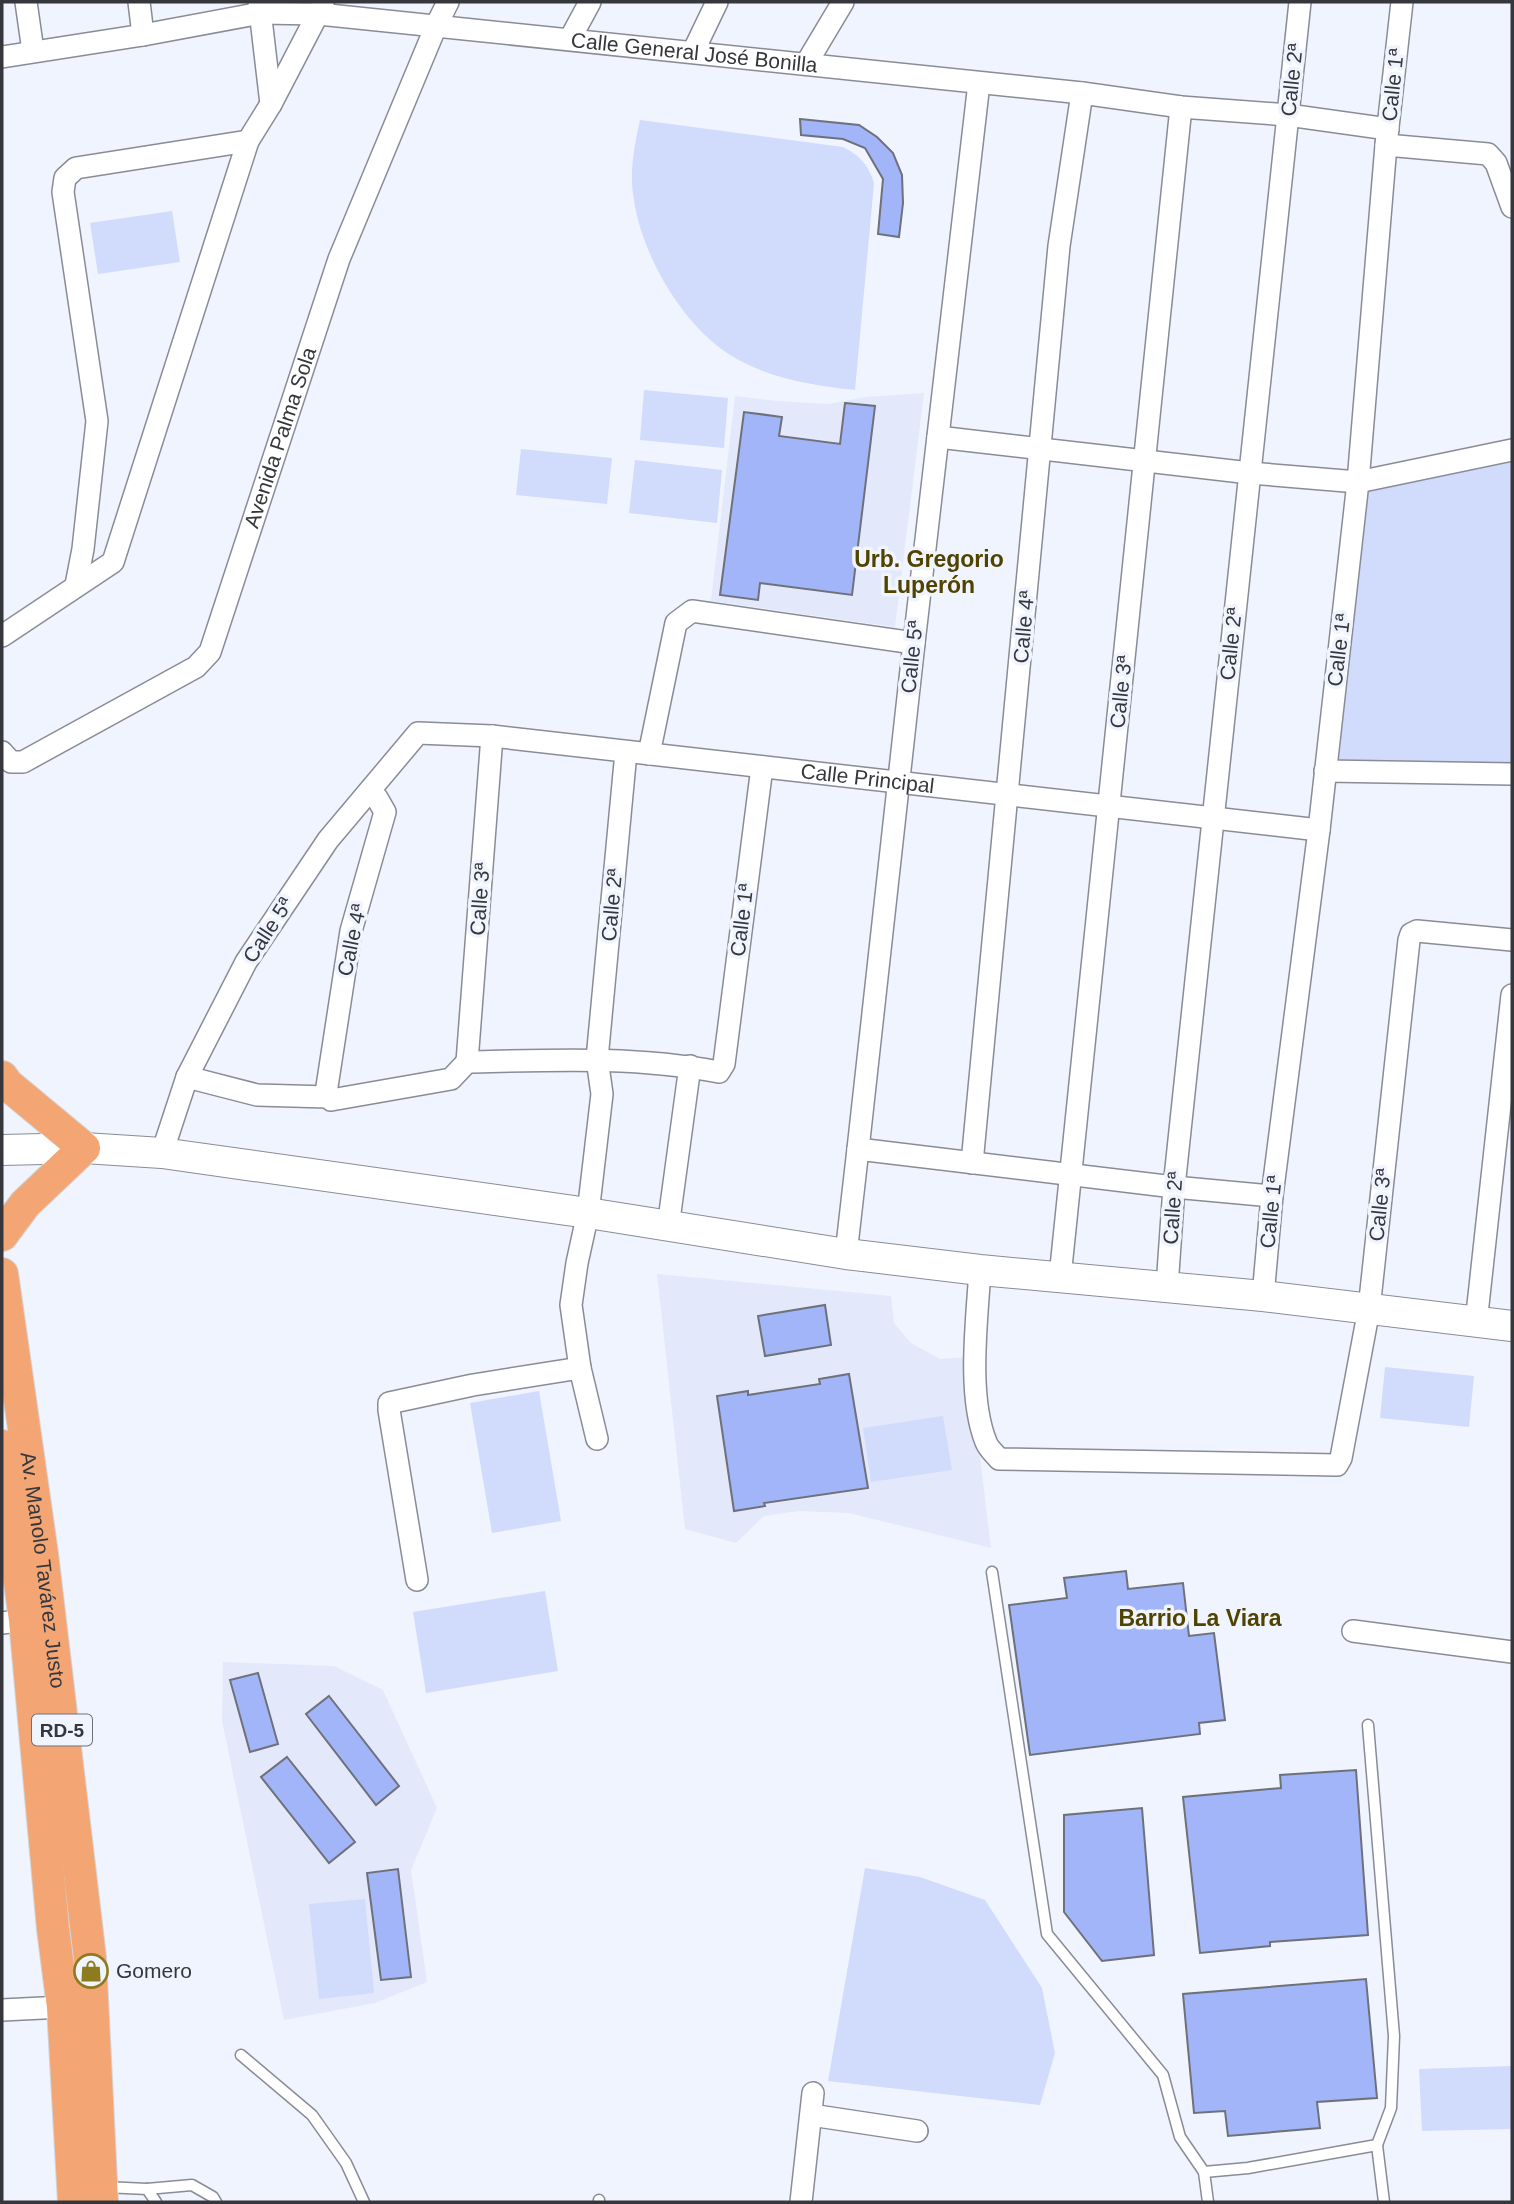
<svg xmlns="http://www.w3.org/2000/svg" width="1514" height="2204" font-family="Helvetica,sans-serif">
	<rect width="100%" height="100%" fill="#f0f4ff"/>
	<g fill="#e3e9fb">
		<polygon points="924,393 895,627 711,601 735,396 777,401 828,404 866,397"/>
		<polygon points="657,1274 891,1296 894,1323 911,1343 940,1359 968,1357 991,1548 849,1513 799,1511 764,1516 736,1543 685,1529"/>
		<polygon points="223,1662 334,1666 383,1690 437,1808 411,1870 427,1982 375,2003 284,2020 222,1721"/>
	</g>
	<g fill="#d1dbfb">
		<path d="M 640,120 L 843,147 C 860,156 868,164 874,183 L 855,390 C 811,385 765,378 727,353 C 681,322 642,255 634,200 C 629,173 634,147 640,120 Z"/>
		<polygon points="172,211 180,262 98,274 90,223"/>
		<polygon points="644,390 728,398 724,448 640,440"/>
		<polygon points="521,449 612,458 607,504 516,495"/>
		<polygon points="1512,450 1512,774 1325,771 1358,482"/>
		<polygon points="635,460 722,470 717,523 629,513"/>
		<polygon points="1385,1367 1474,1376 1469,1427 1380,1418"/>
		<polygon points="539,1391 561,1521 492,1533 470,1403"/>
		<polygon points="943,1416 952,1470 871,1482 863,1428"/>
		<polygon points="545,1591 558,1671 426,1693 413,1612"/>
		<polygon points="865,1868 920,1877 985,1900 1042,1988 1055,2053 1040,2105 828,2081"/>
		<polygon points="365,1899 374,1993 319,1999 309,1904"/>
		<polygon points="1512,2066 1512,2129 1422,2131 1419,2069"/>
	</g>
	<g fill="#a1b5f8" stroke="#6e717a" stroke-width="2">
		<polygon points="800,119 859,125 877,137 893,153 902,175 903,203 899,237 878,234 883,179 865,148 843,139 801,135"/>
		<polygon points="845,403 875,406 852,595 760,583 758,600 720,595 744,412 782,417 779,436 840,444"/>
		<polygon points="825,1305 831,1345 765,1356 758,1316"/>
		<polygon points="849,1374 868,1488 764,1503 765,1506 734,1511 717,1396 748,1391 748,1395 820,1384 819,1379"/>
		<polygon points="1126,1571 1128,1589 1183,1583 1189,1636 1214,1633 1225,1720 1199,1723 1200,1734 1030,1755 1009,1605 1067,1598 1064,1578"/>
		<polygon points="258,1673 278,1744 250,1752 230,1680"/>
		<polygon points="329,1696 399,1786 376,1805 306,1714"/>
		<polygon points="287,1757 355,1842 329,1863 261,1777"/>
		<polygon points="1356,1770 1368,1935 1270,1942 1270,1946 1200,1953 1183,1797 1281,1788 1280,1775"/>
		<polygon points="1142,1808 1154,1955 1102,1961 1064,1912 1064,1815"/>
		<polygon points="398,1869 411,1977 381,1980 367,1873"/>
		<polygon points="1366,1979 1377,2098 1317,2102 1320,2128 1228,2136 1225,2111 1194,2113 1183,1994"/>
	</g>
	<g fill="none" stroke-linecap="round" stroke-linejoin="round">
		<g stroke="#898c96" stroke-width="13">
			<g id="lane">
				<polyline points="992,1572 1047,1934 1163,2075 1180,2137 1204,2172 1248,2168 1377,2145"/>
				<polyline points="1368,1725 1394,2036 1391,2108 1377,2145 1384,2202"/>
				<polyline points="241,2055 312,2115 346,2163 364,2202"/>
				<polyline points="1204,2172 1208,2202"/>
				<polyline points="105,2187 147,2189 192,2185 213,2197 216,2202"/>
				<polyline points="147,2189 156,2202"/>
				<polyline points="599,2202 599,2200"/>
			</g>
		</g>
		<g stroke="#898c96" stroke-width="24">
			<g id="street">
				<polyline points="26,2 33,51"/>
				<polyline points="139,2 143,35"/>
				<polyline points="259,2 271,104"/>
				<polyline points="570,39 590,2"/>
				<polyline points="693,52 717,2"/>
				<path id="s1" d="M 2,57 L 143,35 L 261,13 L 319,14 L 1082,93 L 1181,107 L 1288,115 L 1388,129"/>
				<polyline points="806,64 843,2"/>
				<polyline points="1386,145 1488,154 1496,163 1512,207"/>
				<polyline points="938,437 1250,473 1358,482 1512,450"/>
				<polyline points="76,585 83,549 97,421 63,192 65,178 76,168 248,141"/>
				<polyline points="2,636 113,562 248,141 271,104 323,4"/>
				<path id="s2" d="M 2,752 L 11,762 L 23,762 L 196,667 L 210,652 L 339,259 L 436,26 L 448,2"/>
				<polyline points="649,754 676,623 692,611 914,643"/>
				<polyline points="1325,771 1512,774"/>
				<polyline points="467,1062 492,736"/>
				<path d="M 187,1077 L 257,1095 L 328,1097 L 331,1100 L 451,1079 L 467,1062 C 552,1060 635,1056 719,1072 L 724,1064 L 762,767"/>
				<polyline points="328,1097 326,1093 351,931 385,812 377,798 369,792"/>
				<polyline points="858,1149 914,643 979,83"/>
				<path id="s3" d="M 162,1153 L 187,1077 L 246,962 L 328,840 L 418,733 L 492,736 L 1319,830"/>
				<polyline points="972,1163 1059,246 1082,93"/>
				<polyline points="668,1227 690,1066"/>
				<polyline points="846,1254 858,1149 1174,1187 1272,1196"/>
				<path d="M 980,1270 C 977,1320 967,1395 986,1442 C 988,1448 994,1453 999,1459 L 1337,1465 L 1341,1458 L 1369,1309 L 1409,940 L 1411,934 L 1417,931 L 1512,940"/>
				<polyline points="1060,1277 1181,107"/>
				<polyline points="1167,1287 1174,1187 1300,2"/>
				<polyline points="1263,1296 1272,1196 1319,830 1358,482 1386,145 1402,2"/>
				<polyline points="1476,1323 1512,995"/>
				<polyline points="597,1439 580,1368 571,1305 577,1263 588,1213 602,1094 597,1059 626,752"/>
				<polyline points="417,1580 389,1410 389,1403 473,1385 580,1368"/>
				<polyline points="2,1623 25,1620"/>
				<polyline points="1353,1631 1512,1652"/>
				<polyline points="2,2010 63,2007"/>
				<polyline points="811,2115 917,2131"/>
				<polyline points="801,2202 813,2093"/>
			</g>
		</g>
		<g stroke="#898c96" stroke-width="32">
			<polyline id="secondary" points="2,1150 84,1148 162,1153 588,1213 846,1254 980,1270 1263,1296 1512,1326"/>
		</g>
		<g stroke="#d3d3d4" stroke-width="34">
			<g id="primary">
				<polyline points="2,1077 7,1084 84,1148 25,1204 2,1235"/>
				<path id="s4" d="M 2,1274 L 42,1554 L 90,1958 L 102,2202"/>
				<polyline points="2,1446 25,1620 53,1929 63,2007 74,2202"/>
			</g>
		</g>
		<use href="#lane" stroke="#fff" stroke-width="10"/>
		<use href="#street" stroke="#fff" stroke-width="21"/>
		<use href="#secondary" stroke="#fff" stroke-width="30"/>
		<use href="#primary" stroke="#f3a674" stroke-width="32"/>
	</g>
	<defs>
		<g id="shop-ring" transform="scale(1.75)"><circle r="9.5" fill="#f0f4ff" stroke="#8e7b20" stroke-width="1.5"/><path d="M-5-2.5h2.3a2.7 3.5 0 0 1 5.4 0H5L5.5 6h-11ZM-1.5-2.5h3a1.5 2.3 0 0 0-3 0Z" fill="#8e7b20"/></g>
	</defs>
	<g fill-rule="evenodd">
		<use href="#shop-ring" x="91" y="1971"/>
	</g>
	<g text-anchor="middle" stroke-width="7" stroke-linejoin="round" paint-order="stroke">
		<rect fill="#f0f4ff" stroke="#6e7076" stroke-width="2" x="32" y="1714.5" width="60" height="31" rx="5"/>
		<g font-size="19" font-weight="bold" fill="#36373c">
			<text x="62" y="1737">RD-5</text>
		</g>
		<g font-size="21" fill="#36373c" stroke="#f0f4ff">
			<text dy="7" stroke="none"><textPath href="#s1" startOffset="698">Calle General José Bonilla</textPath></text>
			<text transform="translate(1292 80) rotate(-84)" y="7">Calle 2ª</text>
			<text transform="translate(1393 85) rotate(-84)" y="7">Calle 1ª</text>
			<text dy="7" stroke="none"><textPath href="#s2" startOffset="469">Avenida Palma Sola</textPath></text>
			<text transform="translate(1024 627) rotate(-85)" y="7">Calle 4ª</text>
			<text transform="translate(1231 644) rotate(-84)" y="7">Calle 2ª</text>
			<text transform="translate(1339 650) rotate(-83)" y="7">Calle 1ª</text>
			<text transform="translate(912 657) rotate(-84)" y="7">Calle 5ª</text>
			<text transform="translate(1121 692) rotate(-84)" y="7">Calle 3ª</text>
			<text dy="7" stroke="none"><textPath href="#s3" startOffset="948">Calle Principal</textPath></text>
			<text transform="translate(480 899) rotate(-86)" y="7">Calle 3ª</text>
			<text transform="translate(612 905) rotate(-85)" y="7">Calle 2ª</text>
			<text transform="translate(742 920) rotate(-83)" y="7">Calle 1ª</text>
			<text transform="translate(268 930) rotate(-57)" y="7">Calle 5ª</text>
			<text transform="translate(352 940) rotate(-78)" y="7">Calle 4ª</text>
			<text transform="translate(1380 1205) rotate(-84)" y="7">Calle 3ª</text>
			<text transform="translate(1173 1208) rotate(-86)" y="7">Calle 2ª</text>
			<text transform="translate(1271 1212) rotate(-84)" y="7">Calle 1ª</text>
			<text dy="7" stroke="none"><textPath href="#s4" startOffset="299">Av. Manolo Tavárez Justo</textPath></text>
		</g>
		<g font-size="21" fill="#36373c" stroke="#f0f4ff" text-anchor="start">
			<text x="116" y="1978">Gomero</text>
		</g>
		<g font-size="23" font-weight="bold" fill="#504300" stroke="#f0f4ff">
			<text x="929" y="567">Urb. Gregorio<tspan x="929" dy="26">Luperón</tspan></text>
			<text x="1200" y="1626">Barrio La Viara</text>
		</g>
	</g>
	<rect width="1514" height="2204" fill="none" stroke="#36373c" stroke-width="7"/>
</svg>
